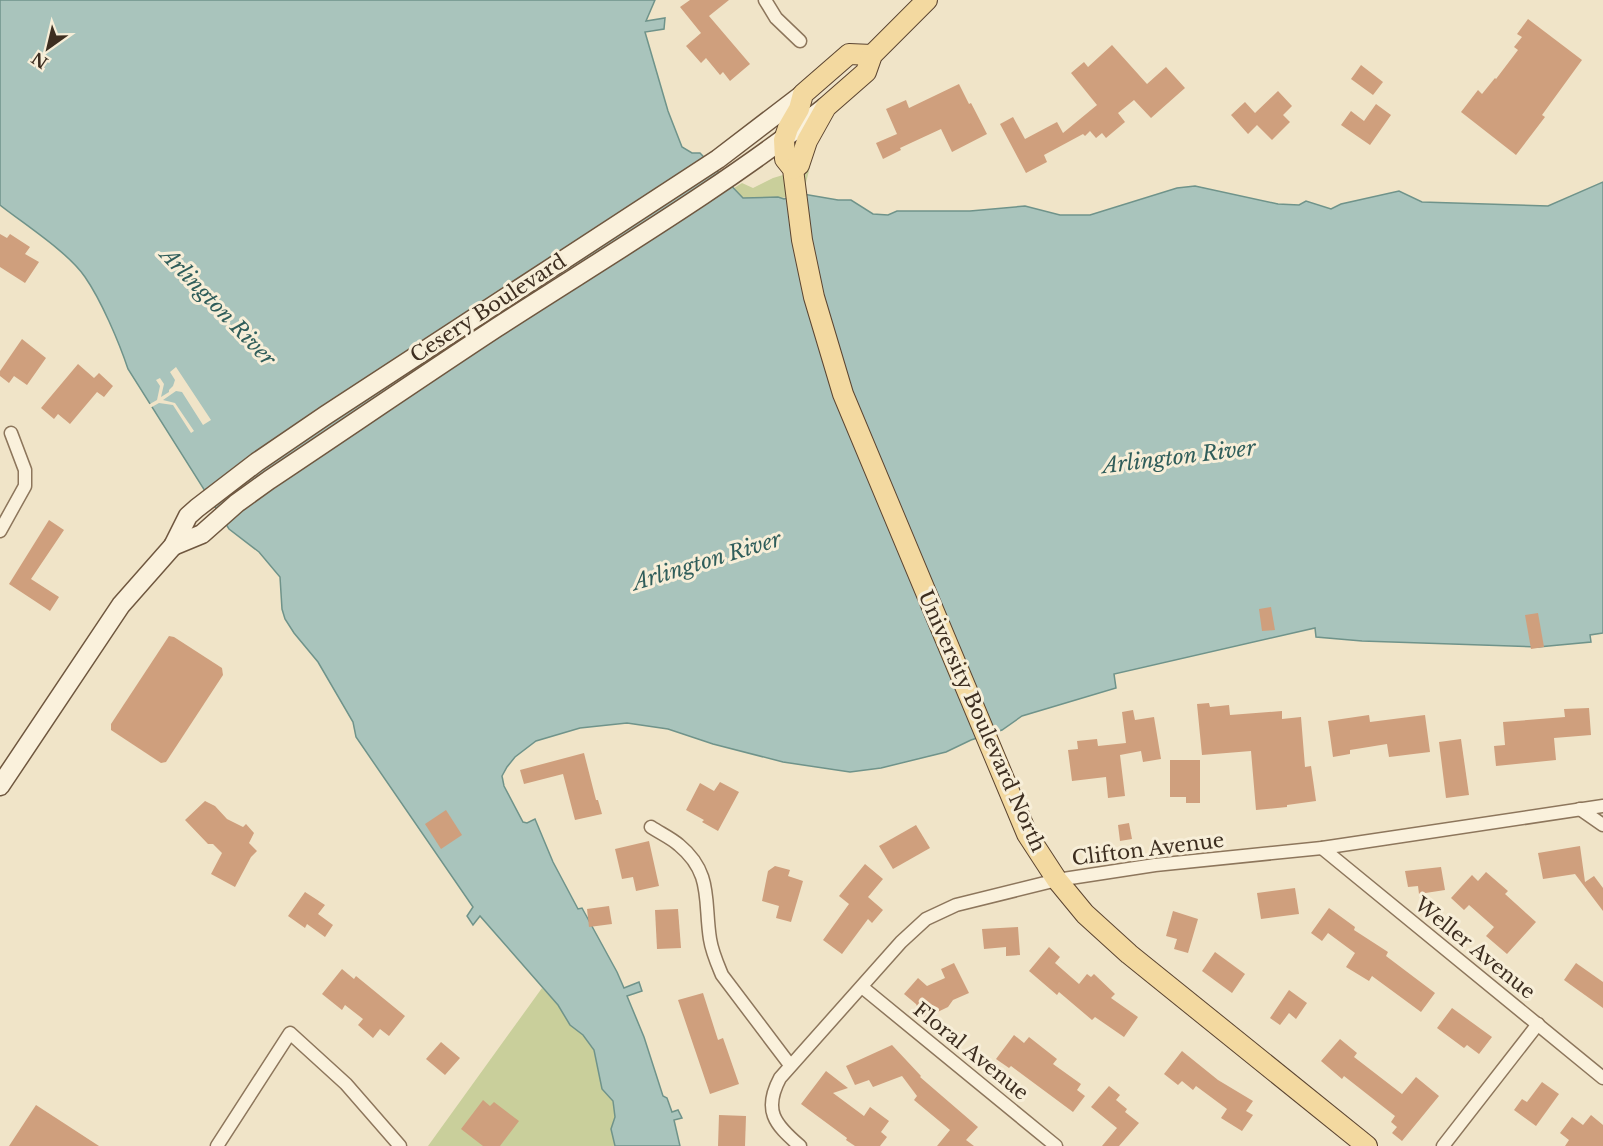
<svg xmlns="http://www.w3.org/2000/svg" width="1603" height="1146" font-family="'Libre Baskerville',serif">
	<rect width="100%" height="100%" fill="#f0e4c8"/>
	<g fill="#c9cf9b">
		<path d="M 810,167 L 803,194 C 783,200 763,198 743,198 L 734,188 L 742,183 L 753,188 L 773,178 Z"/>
		<polygon points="542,988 558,1005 570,1025 583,1035 594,1050 602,1089 613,1101 615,1117 611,1129 615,1146 428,1146"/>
	</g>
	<path fill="#a9c4bc" stroke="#6f938a" stroke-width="1.5" d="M 0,0 L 655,0 L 646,21 L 665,18 L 664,29 L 645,32 L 668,111 L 682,147 L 692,153 L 700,153 L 743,198 L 778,197 L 784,199 L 803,194 L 838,200 L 851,200 L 873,214 L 888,215 L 897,211 L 970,211 L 1025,206 L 1060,215 L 1090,215 L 1177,188 L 1195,186 L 1278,204 L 1299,205 L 1306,201 L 1331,209 L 1341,204 L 1399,191 L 1422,202 L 1548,206 L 1603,182 L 1603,633 L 1590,635 L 1591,642 L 1538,647 L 1362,641 L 1316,637 L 1315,628 L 1114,674 L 1116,688 L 1022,716 L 1002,730 L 971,740 L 946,752 L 881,768 L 850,772 L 783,762 L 713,744 L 668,729 L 627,723 L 580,728 L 536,741 L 515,757 L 507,767 L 502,776 L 504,786 L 523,822 L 527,823 L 535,819 L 553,862 L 578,909 L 582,908 L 617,972 L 624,988 L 639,982 L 642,991 L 627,996 L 644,1037 L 663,1096 L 667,1098 L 672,1112 L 678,1110 L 682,1118 L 674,1120 L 680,1146 L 615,1146 L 611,1129 L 615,1117 L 613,1101 L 602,1089 L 594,1050 L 583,1035 L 570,1025 L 558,1005 L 480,916 L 473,925 L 467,916 L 473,907 L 356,737 L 353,722 L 318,662 L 294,633 L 285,619 L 282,609 L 280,577 L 259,552 L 229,529 L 128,369 C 119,342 101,300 85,277 C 68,252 24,224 0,205 Z"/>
	<polygon fill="#f0e4c8" points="176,367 211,420 203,425 182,392 176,391 163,400 175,403 194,431 191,433 173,405 159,403 150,408 148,405 157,400 160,386 156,380 160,378 164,384 161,397 169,392 169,390 173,386 175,380 170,372"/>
	<g fill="#cf9f7d">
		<polygon points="690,0 729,0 709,16 750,64 730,81 723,72 720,75 706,58 701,63 686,46 701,33 680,7"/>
		<polygon points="1528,19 1582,60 1542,115 1545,117 1516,155 1461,112 1478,90 1482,94 1495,78 1496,79 1518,50 1514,47 1522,37 1517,34"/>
		<polygon points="1112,45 1147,84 1166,67 1185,88 1151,118 1134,100 1118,113 1125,122 1106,138 1102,133 1096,138 1090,131 1085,136 1083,134 1044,155 1047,162 1026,173 1000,124 1013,117 1025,139 1057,122 1063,133 1097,105 1071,73 1084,62 1088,67"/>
		<polygon points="1361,65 1383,82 1373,95 1351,79"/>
		<polygon points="959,84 969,104 971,103 987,134 952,152 941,129 900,148 901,150 883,159 876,143 897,134 886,109 906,100 909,108"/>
		<polygon points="1278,91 1292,106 1283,115 1290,122 1272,140 1257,125 1248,134 1231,115 1245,102 1255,113"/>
		<polygon points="1376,104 1391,115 1370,145 1341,125 1351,111 1364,121"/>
		<polygon points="0,234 7,238 10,234 30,247 25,254 39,262 25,283 0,267"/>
		<polygon points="22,339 46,358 27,385 14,376 9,383 0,376 0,371"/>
		<polygon points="78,364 94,378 99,373 113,386 104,397 97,392 70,424 58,414 54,419 41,408"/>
		<polygon points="49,520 64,530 31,579 59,597 50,611 9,584"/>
		<polygon points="1271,607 1275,630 1262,631 1259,609"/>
		<polygon points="1538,613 1544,647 1531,649 1525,615"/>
		<polygon points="169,636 174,637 222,668 223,675 166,762 161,763 111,730 111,724"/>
		<polygon points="1209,703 1210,707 1229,705 1230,715 1282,711 1282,719 1301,717 1305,767 1311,766 1316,801 1287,805 1287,807 1256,810 1251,751 1202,755 1197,704"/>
		<polygon points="1589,708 1591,735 1554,738 1556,760 1496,766 1494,746 1505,745 1503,722 1565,717 1564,709"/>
		<polygon points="1133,710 1135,720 1154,717 1161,759 1143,762 1141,751 1120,755 1125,796 1108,798 1106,777 1072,781 1068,750 1078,749 1077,741 1097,739 1098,746 1126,743 1122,712"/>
		<polygon points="1369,715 1370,722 1425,715 1430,752 1389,757 1387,744 1350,750 1350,754 1333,757 1328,721"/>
		<polygon points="1461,739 1469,795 1446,798 1439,742"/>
		<polygon points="584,753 596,800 598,800 602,814 575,820 563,774 524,784 520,770"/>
		<polygon points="1170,760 1200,760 1200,803 1186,803 1186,797 1170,797"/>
		<polygon points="720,782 739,792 718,831 702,822 704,820 686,810 700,783 714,791"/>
		<polygon points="205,801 215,806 227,819 243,827 246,824 254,833 249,843 257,851 251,857 235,887 211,874 222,853 213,844 208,844 185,820"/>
		<polygon points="446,810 462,835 441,849 425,824"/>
		<polygon points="1129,823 1132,839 1120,841 1118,825"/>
		<polygon points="916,825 930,848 893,869 879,846"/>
		<polygon points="649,841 659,886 636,891 633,877 622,879 615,849"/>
		<polygon points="1580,846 1585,882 1594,876 1603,888 1603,911 1575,874 1543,879 1538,853"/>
		<polygon points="865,864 883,879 868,897 883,910 872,923 868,919 842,954 823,940 849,904 839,896"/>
		<polygon points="775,866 790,870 788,876 803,881 791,922 776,918 779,906 762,901 768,871"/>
		<polygon points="1441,867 1445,890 1419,894 1418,886 1408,887 1405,871"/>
		<polygon points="1486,872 1508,891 1505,894 1536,922 1507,954 1486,936 1494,927 1469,905 1464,910 1451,898 1472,875 1478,881"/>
		<polygon points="1295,888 1299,914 1261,919 1257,893"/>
		<polygon points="305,892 325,905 318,914 333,925 325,937 307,924 305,928 288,916"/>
		<polygon points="609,906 612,924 589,927 587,909"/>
		<polygon points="1329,908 1355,927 1354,930 1388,952 1386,956 1435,993 1421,1012 1372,976 1369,981 1346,967 1355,953 1328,933 1322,941 1311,933"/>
		<polygon points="678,909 681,948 657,949 655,910"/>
		<polygon points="1173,911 1198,919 1188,953 1174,949 1177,939 1166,936"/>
		<polygon points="1018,927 1020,955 1006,956 1006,947 984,949 982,929"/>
		<polygon points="1049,947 1060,957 1055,963 1079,984 1087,974 1091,977 1094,974 1115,994 1111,998 1138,1017 1124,1037 1095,1017 1092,1020 1059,992 1057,995 1029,971"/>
		<polygon points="1215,952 1245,974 1232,993 1202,971"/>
		<polygon points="954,963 969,993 953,1000 948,1007 923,1019 916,1004 904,994 918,978 927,986 945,978 941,969"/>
		<polygon points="1576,963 1603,982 1603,1008 1564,980"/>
		<polygon points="342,969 354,979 356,976 405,1016 389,1036 380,1029 373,1038 358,1025 363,1019 345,1005 342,1010 322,994"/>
		<polygon points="1289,990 1307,1003 1296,1019 1289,1013 1280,1025 1270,1018"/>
		<polygon points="703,993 718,1040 723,1038 739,1084 710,1094 678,1000"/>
		<polygon points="1452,1008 1492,1037 1479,1054 1467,1045 1464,1048 1437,1028"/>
		<polygon points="1014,1035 1024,1043 1029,1037 1057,1059 1053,1064 1081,1084 1077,1090 1085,1096 1073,1112 1011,1066 1009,1068 996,1059"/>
		<polygon points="1340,1039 1357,1053 1354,1057 1402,1094 1416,1077 1439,1096 1402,1141 1392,1133 1397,1127 1391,1122 1395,1116 1344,1076 1342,1079 1321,1061"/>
		<polygon points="441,1042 460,1058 445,1075 426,1059"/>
		<polygon points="892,1045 921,1076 920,1077 978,1127 966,1140 974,1146 937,1146 950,1130 914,1100 917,1096 902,1076 873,1087 869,1080 855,1085 846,1066"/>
		<polygon points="1182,1051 1218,1080 1253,1101 1246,1111 1253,1115 1242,1131 1221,1118 1227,1109 1196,1086 1193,1090 1182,1081 1178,1085 1164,1074"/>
		<polygon points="826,1071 848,1088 833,1093 864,1116 870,1107 889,1121 881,1132 887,1137 880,1146 855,1146 846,1140 847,1138 801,1104"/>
		<polygon points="1542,1082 1559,1094 1536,1126 1514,1110 1522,1099 1527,1102"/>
		<polygon points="1109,1086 1120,1095 1116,1100 1127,1109 1125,1112 1139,1123 1119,1146 1102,1146 1117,1128 1091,1107"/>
		<polygon points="483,1100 490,1106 494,1102 519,1121 500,1146 483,1146 461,1129"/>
		<polygon points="36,1105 99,1146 9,1146"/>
		<polygon points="719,1115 746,1116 745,1146 718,1146"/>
		<polygon points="1591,1115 1603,1125 1603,1146 1565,1146 1569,1140 1560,1133 1572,1117 1583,1125"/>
	</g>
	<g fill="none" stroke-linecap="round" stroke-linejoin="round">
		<g stroke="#8d765c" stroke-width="15">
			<g id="street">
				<polyline points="765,0 776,18 800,41"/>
				<polyline points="0,531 25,486 25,470 11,433"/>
				<polyline points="1580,809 1603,825"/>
				<path d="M 651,827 C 660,833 671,838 679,845 C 713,873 704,902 710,939 C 712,952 717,963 722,975 L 790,1065"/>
				<polyline points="1322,848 1603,1078"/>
				<polyline points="862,987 1056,1146"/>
				<polyline points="217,1146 290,1033 346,1084 400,1146"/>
				<path d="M 800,1146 C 774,1124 763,1110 780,1078 L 901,942 L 926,919 L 956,905 L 1057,880 L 1155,865 L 1322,848 L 1603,806"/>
				<polyline points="1443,1146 1538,1024"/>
			</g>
		</g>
		<g stroke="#6f573f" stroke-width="21">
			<g id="secondary">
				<path d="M 173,546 L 202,534 L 237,503 L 269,480 C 344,430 420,378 496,328 C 607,256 721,189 825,107"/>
				<polyline points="0,786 121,605 173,546 188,516 197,508 257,462 326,415 718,159 803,94"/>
			</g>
		</g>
		<g stroke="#5b4430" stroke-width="22">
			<g id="primary">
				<polyline points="872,55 849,54 803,94 799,109 788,128 784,140 785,159 793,169 802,240 814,297 843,394 1027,834 1057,880 1085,914 1129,954 1367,1146"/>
				<polyline points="793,169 799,165 807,141 826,107 866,72 872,55 927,0"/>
			</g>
		</g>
		<use href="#street" stroke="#faf1dc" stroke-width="12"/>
		<use href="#secondary" stroke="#faf1dc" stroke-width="18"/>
		<use href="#primary" stroke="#f3d9a0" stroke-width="20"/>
	</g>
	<g text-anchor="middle" stroke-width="6" stroke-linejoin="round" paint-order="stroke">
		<g font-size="20" fill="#3d2e20" stroke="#f7eed8">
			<text transform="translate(488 308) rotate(-33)" y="7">Cesery Boulevard</text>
			<text transform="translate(982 721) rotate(66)" y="7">University Boulevard North</text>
			<text transform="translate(1148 849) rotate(-7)" y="7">Clifton Avenue</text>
			<text transform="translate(1475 948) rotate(39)" y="7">Weller Avenue</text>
			<text transform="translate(971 1051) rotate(39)" y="7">Floral Avenue</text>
		</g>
		<g font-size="21" font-style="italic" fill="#2f5d5a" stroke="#f7eed8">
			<text transform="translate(218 307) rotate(46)" y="7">Arlington River</text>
			<text transform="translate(1179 457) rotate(-7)" y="7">Arlington River</text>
			<text transform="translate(707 561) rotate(-17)" y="7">Arlington River</text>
		</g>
	</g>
	<g transform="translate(48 48) rotate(214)" stroke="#f7eed8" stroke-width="4.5" paint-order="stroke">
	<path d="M0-4.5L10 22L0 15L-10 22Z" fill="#3d2e20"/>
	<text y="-9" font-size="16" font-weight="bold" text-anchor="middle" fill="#3d2e20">N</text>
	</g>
</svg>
